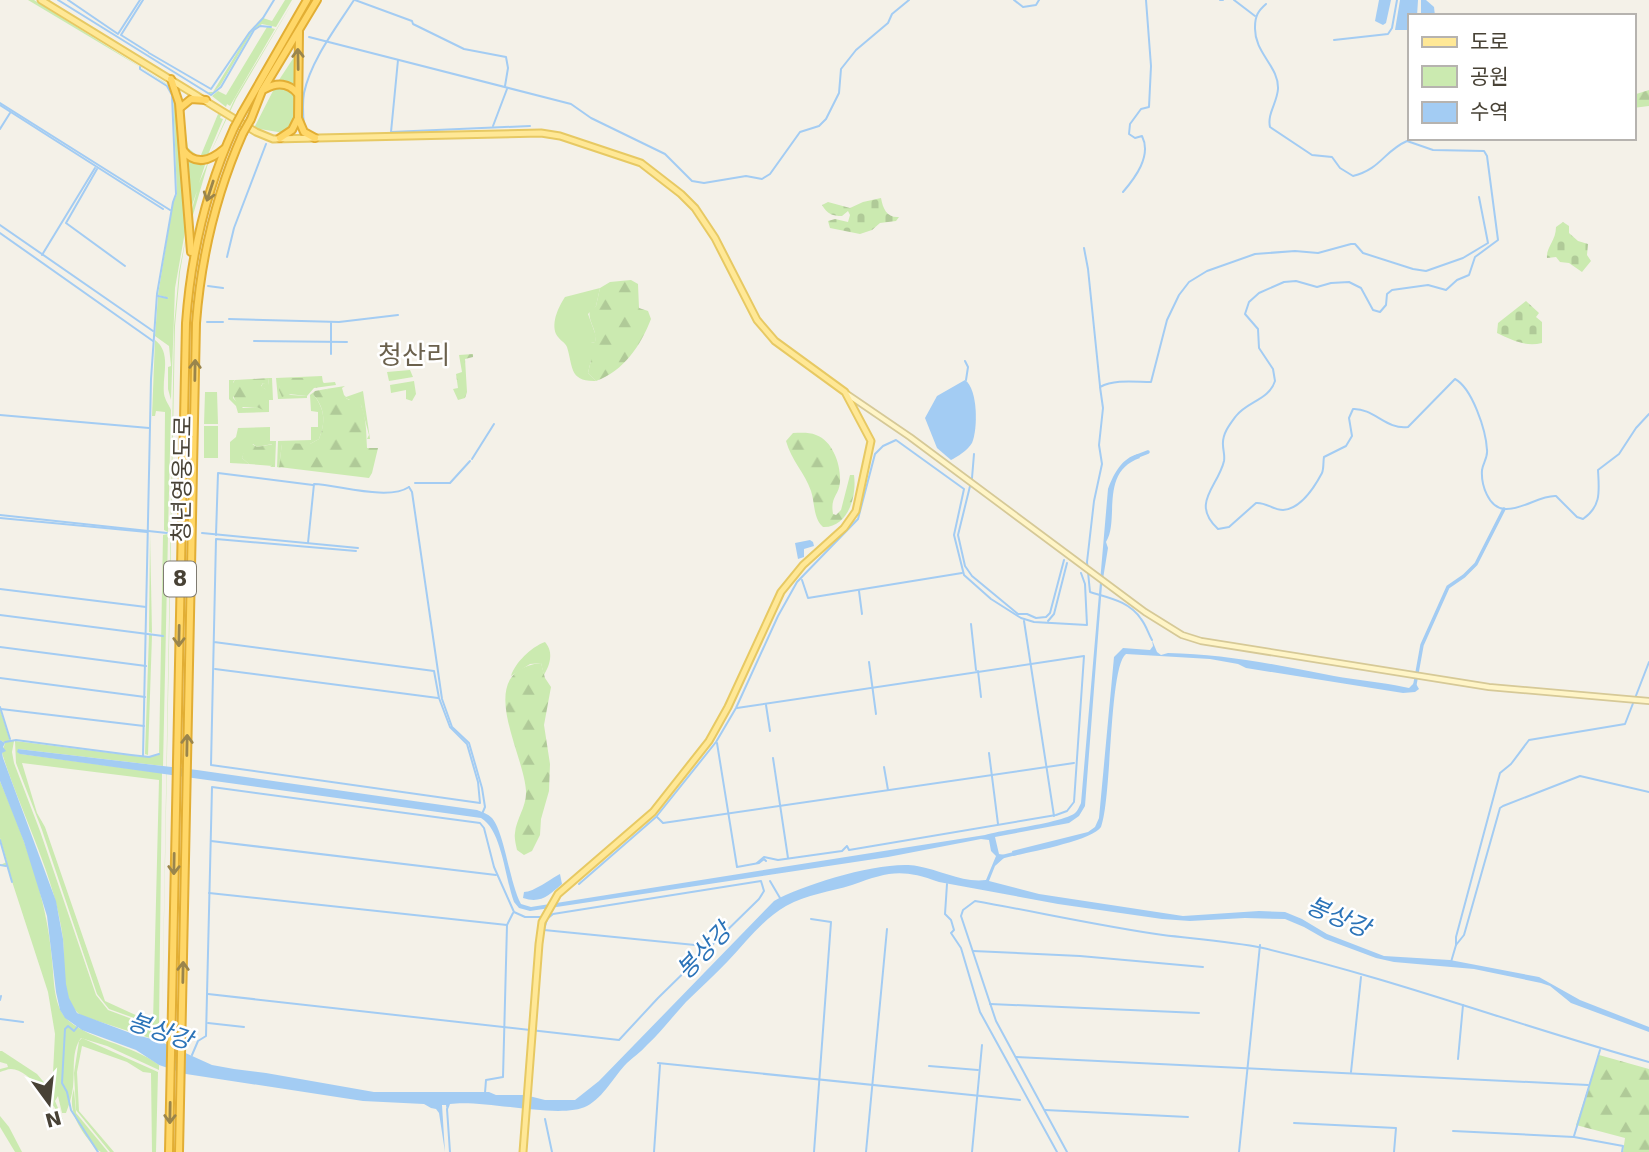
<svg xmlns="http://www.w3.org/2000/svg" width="1649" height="1152" font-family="'DejaVu Sans','Noto Sans KR',sans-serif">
	<defs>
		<pattern id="forest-firs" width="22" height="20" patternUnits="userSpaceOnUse" patternTransform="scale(1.75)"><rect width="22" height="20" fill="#cbeab0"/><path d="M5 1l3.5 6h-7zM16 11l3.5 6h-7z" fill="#b0ca98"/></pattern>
		<pattern id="cemetery-stones" width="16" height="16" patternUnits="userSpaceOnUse" patternTransform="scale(1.75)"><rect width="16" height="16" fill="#cbeab0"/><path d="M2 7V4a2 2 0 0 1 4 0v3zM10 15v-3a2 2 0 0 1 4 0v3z" fill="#b0ca98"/></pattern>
	</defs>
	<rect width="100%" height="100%" fill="#f4f1e8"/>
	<g fill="#cbeab0" fill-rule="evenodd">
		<polygon points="28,0 34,0 172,87 176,103 186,226 175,288 171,400 168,389 168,367 171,366 169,346 155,336 158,297 169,298 158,295 173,202 177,194 173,95 168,85 140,67"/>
		<polygon points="285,0 292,0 276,27 262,24 253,30 220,86 211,94 148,56 208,92 213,92 249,33 263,18 272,21"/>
		<polygon points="294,0 236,99 209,156 235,98"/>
		<polygon points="267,27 275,29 230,106 227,104 226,107 212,96 218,91 226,95"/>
		<polygon points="296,54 296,90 277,83"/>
		<path d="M 275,87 L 289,89 L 295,96 C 293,110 297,122 284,133 L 254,128 Z"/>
		<polygon points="181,111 183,111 188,148 198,156 201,155 218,114 221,115 220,118 223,119 207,157 196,158 185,150"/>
		<polygon points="184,155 206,162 199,183 209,160 191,222 190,216 197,191 189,214"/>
		<polygon points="187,231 180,272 175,326 162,1027 174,326 179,272"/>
		<path d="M 600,288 L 596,306 L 588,314 L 596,336 L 595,342 L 591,343 L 591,360 L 588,373 L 596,381 C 569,382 573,366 567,347 C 565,342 559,340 556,334 C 551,322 559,306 565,297 Z"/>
		<path d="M 155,340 C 172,353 162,375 164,394 C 165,400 169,405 171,410 L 168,532 L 164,530 L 165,412 L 156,411 L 155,416 L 152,416 Z"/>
		<polygon points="410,370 413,377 389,381 387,372"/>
		<polygon points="322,376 323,383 281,380 279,390 291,395 307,396 307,398 278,399 276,378"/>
		<polygon points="269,378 272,378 273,400 269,400 269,412 238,413 236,406 229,399 229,380 235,380 233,382 233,398 243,408 257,407 266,403 267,397 265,389 261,387 263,383 268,385"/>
		<polygon points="414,381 416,394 412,401 406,399 406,390 391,393 390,385"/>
		<polygon points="345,386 342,388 344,395 346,397 363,391 370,439 367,439 369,435 361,405 326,389"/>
		<path d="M 315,391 L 313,394 C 325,409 326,422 319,439 L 310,444 L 282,444 L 279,466 L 281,468 L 277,467 L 278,441 L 311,440 L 311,427 L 318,427 L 318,412 L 311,411 L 310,395 Z"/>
		<polygon points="205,392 217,392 218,424 204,424"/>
		<rect x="204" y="426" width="14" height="32"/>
		<polygon points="270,427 270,441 276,441 275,467 270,467 273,465 272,444 257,447 253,444 245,450 242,458 249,464 230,463 230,442 236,437 238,428"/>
		<polygon points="150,533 152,633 149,632"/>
		<path d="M 168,534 L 163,766 L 18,749 L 21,754 L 162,773 L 159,1027 L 109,1009 L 97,994 L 42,830 L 16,763 L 15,741 L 143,757 L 159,755 L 163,535 ZM 22,763 L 159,780 L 153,1023 L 105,1001 L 45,827 L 37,813 Z"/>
		<polygon points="149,635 152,635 148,755 145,754"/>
		<path d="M 545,642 C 554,652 550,665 544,675 L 541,663 L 530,664 L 511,676 C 515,663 531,647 545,642 Z"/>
		<path d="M 0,709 L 10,741 L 14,741 L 12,752 L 14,763 L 40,831 L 96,995 L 108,1010 L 159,1029 L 159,1041 L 82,1016 C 59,1002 65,961 63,939 C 55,875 21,814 2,753 L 5,743 L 0,740 Z"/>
		<path d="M 0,781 C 24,838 47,897 52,960 C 54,977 53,1003 65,1017 C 84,1039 132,1044 159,1065 L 159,1070 L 107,1046 L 81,1038 C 71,1051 75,1071 73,1087 C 72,1096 69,1105 66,1113 L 62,1113 L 58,1096 L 55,1101 L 63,1120 C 53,1105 31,1070 11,1069 C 7,1069 4,1071 0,1072 L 0,1069 L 8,1067 L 7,1064 L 0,1062 L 0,1051 L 2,1051 L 37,1074 L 52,1092 L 55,1034 L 48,992 L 7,866 L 0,865 L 7,862 L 0,838 Z"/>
		<polygon points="82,1038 158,1072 156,1152 152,1152 151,1073 143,1072 127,1062 82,1046 77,1072 79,1111 114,1152 110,1152 76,1110 74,1073 79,1041"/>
		<path d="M 74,1089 L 76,1113 L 108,1152 L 101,1152 L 96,1149 C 82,1132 66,1112 74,1089 Z"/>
		<polygon points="0,1116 9,1127 22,1152 15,1152 0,1127"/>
	</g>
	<g fill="url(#forest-firs)">
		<polygon points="1649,90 1649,106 1633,108 1633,95"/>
		<path d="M 631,280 L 638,284 L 639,308 L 648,311 L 651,319 C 641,345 624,371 596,381 L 588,373 L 591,360 L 591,343 L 595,342 C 598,330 587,321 590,310 L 596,306 L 600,288 L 610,282 Z"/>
		<polygon points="473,354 473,357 465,359 467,392 465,398 458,400 453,389 458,388 456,374 462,372 459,355"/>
		<path d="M 269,378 L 268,386 L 263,383 L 261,386 L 269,392 L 269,397 L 263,410 L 257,407 L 239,407 C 234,397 227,390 235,380 Z"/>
		<polygon points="289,378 319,378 324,383 335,382 336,385 314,388 307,396 289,394 282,397 279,390 280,380"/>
		<path d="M 326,389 L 335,391 L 349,400 L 358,399 C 367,415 366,431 367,448 L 378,448 L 372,473 L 369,478 L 279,467 L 282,443 L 310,444 L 319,439 C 326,422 325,408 313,394 L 315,391 Z"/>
		<path d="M 793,433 C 800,433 809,432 816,435 C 833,441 841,465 840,482 C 839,496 830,496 833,514 L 836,515 L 841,510 L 850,475 L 854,475 C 857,496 848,528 823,527 C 813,518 815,503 811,491 C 805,473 791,460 786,441 Z"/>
		<polygon points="249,442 257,447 274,444 273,466 249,464 242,458 246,443"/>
		<path d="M 541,663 L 545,678 L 551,687 L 544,725 L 550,764 L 549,791 L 541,819 L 540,835 L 532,851 L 524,855 L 517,850 C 516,845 514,838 515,833 C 516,819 527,806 526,791 C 524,752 472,671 541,663 Z"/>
		<polygon points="1599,1055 1649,1069 1649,1152 1623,1152 1625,1138 1576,1125"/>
	</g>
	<g fill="url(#cemetery-stones)">
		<path d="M 881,198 C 883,209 887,218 899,217 L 896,221 L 880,223 L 872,230 L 860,234 L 830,228 L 828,221 L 835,219 L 848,222 L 850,215 L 848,211 L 842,216 C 833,216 827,214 822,205 L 828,202 L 850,208 L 863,202 Z"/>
		<path d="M 1563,222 L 1569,226 L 1569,233 L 1578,241 L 1588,244 L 1587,255 L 1591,261 L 1582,272 L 1569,263 L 1560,262 L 1556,257 L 1547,258 C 1546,247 1556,241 1556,227 Z"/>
		<path d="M 1526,301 L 1539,313 L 1536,317 L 1542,322 L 1542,343 C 1525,347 1512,340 1497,333 L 1498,323 Z"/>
	</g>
	<g fill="#a3ccf3">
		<polygon points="1379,0 1391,0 1386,23 1383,25 1375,21"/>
		<polygon points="1400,0 1418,0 1417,16 1409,16 1409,30 1395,30"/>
		<polygon points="1421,0 1426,0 1434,7 1435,16 1421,16"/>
		<path d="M 965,380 C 978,389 978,429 972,443 C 968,450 957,457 951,460 L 937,448 L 925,418 L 937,396 Z"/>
		<path d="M 1138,454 L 1140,458 C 1099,472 1120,520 1106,542 L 1108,548 L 1102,585 L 1085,806 L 1079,816 L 1069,823 L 995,837 L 999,854 L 1005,855 L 1005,857 L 995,866 L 989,881 L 1039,894 L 1183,916 L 1259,911 L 1285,912 L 1302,919 L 1327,934 L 1384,956 L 1450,960 L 1539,977 L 1580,1000 L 1649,1027 L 1649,1032 L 1571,1003 L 1550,986 L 1541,983 L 1474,969 L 1394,962 L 1376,958 L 1325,939 L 1304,927 L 1285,919 L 1245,918 L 1190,921 L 1162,919 L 1058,904 L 939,882 C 901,868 888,872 852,885 C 830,892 807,894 786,906 C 763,919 746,942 728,961 C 715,975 700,988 686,1002 C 673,1016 661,1032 647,1045 C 641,1052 633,1057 627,1063 C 614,1076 604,1097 587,1106 C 560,1120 485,1099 450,1104 L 447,1112 L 446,1105 L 442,1105 L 445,1152 L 439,1113 L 436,1109 L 431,1108 L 424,1104 L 363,1101 L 186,1074 L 159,1065 L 136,1050 L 82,1030 L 65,1018 L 60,1010 L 56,992 L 47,916 L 24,842 L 0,781 L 0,740 L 5,743 L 3,747 L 6,751 L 2,753 L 3,758 L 56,901 L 63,939 L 66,984 L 69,998 L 77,1013 L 133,1034 L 159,1041 L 212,1065 L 234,1069 L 266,1073 L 374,1092 L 489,1092 L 496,1095 L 525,1095 L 545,1100 L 575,1100 L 599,1081 L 774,901 C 804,884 884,860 917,866 C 941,870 962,883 986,880 L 996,856 L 991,851 L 989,840 L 981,839 L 888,857 L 530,911 L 519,908 L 514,902 C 505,878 502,830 481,818 L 20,754 L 17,752 L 18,749 L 197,770 L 477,810 C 482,812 488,814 492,818 C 505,834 509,881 521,904 L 531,907 L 985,835 C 1002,830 1068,822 1076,812 C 1077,812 1081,803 1081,803 L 1108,489 C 1114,473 1122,458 1138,454 Z"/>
		<polygon points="810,540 813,542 814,546 804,549 804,557 798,559 795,543"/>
		<path d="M 1152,640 L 1157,652 L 1161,655 L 1168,653 C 1224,654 1279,665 1334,676 C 1357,680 1381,682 1404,687 L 1409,688 L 1415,682 L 1419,689 L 1415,692 L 1403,693 L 1246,668 L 1238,664 L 1210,659 L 1126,654 C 1109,666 1112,797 1101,827 C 1093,840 1031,852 1013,856 L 1012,851 L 1088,832 L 1095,827 L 1099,818 L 1114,657 L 1123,648 L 1150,650 L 1153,646 Z"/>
		<path d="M 560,874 L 562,884 C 549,895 541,904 523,898 L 524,892 C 534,892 550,879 560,874 Z"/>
	</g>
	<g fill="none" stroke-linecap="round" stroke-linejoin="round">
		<g stroke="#a3ccf3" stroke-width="2">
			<polyline points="58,0 211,95 221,87 254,30 260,26 271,27"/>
			<polyline points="68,0 118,34 140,0"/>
			<polyline points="143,0 121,35 148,52"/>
			<polyline points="355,0 412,21 413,24 464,49 506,57 508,68 505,86"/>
			<polyline points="1014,0 1023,7 1036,5 1039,0"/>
			<polyline points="1220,0 1223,0"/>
			<polyline points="1234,0 1255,16"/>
			<path d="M 1266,4 C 1258,11 1255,16 1255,27 C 1254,53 1279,66 1278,89 C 1277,103 1267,114 1270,127 L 1312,155 L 1332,157 L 1340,168 L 1353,176 C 1381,169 1384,151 1407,141 L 1433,150 L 1484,151 L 1487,156 L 1498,240 L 1475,257 L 1469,275 L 1457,280 L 1446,290 L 1428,285 L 1392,290 L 1387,294 L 1386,305 L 1380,312 L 1373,310 L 1361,288 L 1349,282 L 1331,283 L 1317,287 L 1296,281 L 1284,282 L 1259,293 L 1249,302 L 1245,314 L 1258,329 L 1259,348 L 1273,369 L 1275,381 C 1269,400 1248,401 1236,416 C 1230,424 1222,434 1223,445 C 1223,450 1225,455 1224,461 C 1218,487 1190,503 1218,529 L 1229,527 L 1256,503 C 1266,502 1273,510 1283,510 C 1301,509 1314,488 1322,473 C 1324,468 1323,462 1324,457 L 1346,446 L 1352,436 L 1349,418 L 1353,409 C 1374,408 1386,430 1408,427 L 1455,379 C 1472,388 1486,430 1487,450 C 1488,457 1483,463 1482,470 C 1481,484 1488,508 1505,509 C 1523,510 1540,495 1556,496 L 1577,517 L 1583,519 C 1602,506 1599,490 1598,470 L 1619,454 L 1636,428 L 1649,414"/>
			<polyline points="309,37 571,104 591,118 665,154 692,181 704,183 746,176 762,179 770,174 800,132 819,126 826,119 839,93 841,69 856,50 888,23 892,14 909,0"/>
			<polyline points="1334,40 1388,34 1392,28 1397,0"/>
			<polyline points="149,53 211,89 249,33 263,18 274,0"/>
			<polyline points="398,60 391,132 530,126"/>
			<polyline points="140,67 140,69 167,86 172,95 176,194 173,202 157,294 151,379 143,756"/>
			<polyline points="0,103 170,210"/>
			<polyline points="0,105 163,209"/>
			<path d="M 304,126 C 303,115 302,104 304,93 C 311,60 336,28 354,0"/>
			<polyline points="493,126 507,89"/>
			<polyline points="0,129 10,113"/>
			<polyline points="97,169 66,223 125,266"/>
			<path d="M 1123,192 C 1135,178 1152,156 1142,136 L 1135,138 L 1129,134 L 1130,124 L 1141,109 L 1149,107 L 1151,66 L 1146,0"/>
			<polyline points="0,225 153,331"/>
			<polyline points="0,233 153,341"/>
			<polyline points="1084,248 1088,269 1100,386"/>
			<polyline points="42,255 95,168"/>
			<polyline points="227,257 234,228 266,144"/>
			<polyline points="208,286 223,288"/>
			<polyline points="158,296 167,298"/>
			<polyline points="229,319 339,322 398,315"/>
			<polyline points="207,322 223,322"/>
			<polyline points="331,323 331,354"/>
			<polyline points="254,341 347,342"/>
			<polyline points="965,361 968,367 966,380"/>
			<polyline points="0,415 149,428"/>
			<polyline points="974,454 972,478 958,535 965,566 972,576 1018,614 1027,614 1036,618 1046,617 1050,613 1064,560"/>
			<polyline points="472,459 494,424"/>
			<polyline points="415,483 450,483 470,461"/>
			<polyline points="409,487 412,492 442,699 452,727 469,743 482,788 485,807 482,814"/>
			<polyline points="0,515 167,533"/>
			<polyline points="0,518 147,532"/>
			<polyline points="202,533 358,548"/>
			<polyline points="216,535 218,473 313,485"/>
			<path d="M 308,543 L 314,484 C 339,485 388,501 409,487"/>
			<polyline points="802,580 808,598 962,573"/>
			<polyline points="0,589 146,607"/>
			<polyline points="859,591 862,614"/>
			<polyline points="0,615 163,636"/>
			<polyline points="1024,621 1054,816"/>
			<polyline points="1048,621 1054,614 1067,563"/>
			<polyline points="971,624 976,670"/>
			<path d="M 1152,640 C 1148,633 1146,625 1141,619 C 1129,601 1109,598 1090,592 L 1087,562 L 1094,501 L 1102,464 L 1099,445 L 1103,408 L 1100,387 C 1115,379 1135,382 1151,382 L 1167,320 L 1179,295 L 1189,282 L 1207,271 L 1255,254 L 1295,251 L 1318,253 L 1351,244 L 1355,244 L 1363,253 L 1413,269 L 1426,271 L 1463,258 L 1488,243 L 1479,197"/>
			<polyline points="214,642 434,671 439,698 450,727 467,744 478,782 480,803 211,765 216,539 356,551"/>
			<polyline points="0,647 146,666"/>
			<polyline points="869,662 876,714"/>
			<polyline points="215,669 438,698"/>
			<polyline points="978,671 981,697"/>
			<polyline points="0,678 145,697"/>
			<polyline points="766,705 770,731"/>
			<polyline points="0,707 10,739"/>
			<polyline points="737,708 1084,656 1074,802 1067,811 1056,815 849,850 847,846 842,851 778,860 764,857 757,863"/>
			<polyline points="1,709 144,726"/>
			<polyline points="5,742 16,740 131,755 149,757 159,754"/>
			<polyline points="717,743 737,867 759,863 764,859 766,861"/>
			<polyline points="989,753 998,824"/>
			<polyline points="773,758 788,858"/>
			<polyline points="884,767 888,790"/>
			<polyline points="657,817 663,823 1074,763"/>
			<polyline points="0,840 12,882"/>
			<polyline points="211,841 496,875"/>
			<polyline points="0,865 6,866"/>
			<polyline points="770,881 780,898"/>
			<polyline points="579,884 656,817 716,742 736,708 778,616 797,582 858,519 875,454 883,446 896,440 964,489 954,535 964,575 991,599 1021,618 1034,622 1087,625 1085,584 1081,573"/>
			<polyline points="947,884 945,914 951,920 954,930 951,933 961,948 980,1012 1057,1152"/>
			<polyline points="209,893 507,925"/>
			<polyline points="811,919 831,922 814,1152"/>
			<polyline points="1456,945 1456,937 1500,773 1511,764 1529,740 1625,724 1649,662"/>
			<polyline points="973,951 1080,956 1203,967"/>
			<polyline points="1451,962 1456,945 1464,935 1500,808 1503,806 1580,776 1649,792"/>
			<polyline points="208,994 619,1040 658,998 759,899 764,891 761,881 553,914 547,919 544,930 705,946 709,948"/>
			<polyline points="0,1000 1,996"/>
			<polyline points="990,1004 1199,1013"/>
			<polyline points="0,1019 23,1022"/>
			<polyline points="208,1023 244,1027"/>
			<polyline points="78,1026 74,1031 68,1026 65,1029 62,1083 67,1092 71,1110 98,1152"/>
			<polyline points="192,1055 198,1041 206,1036 212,787 480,823 484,828 494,867 514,912 525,917 541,917"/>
			<polyline points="1016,1057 1588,1085"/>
			<polyline points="1458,1059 1463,1005"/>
			<polyline points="658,1063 1020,1100"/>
			<polyline points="929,1066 978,1070"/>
			<polyline points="1351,1072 1361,977"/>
			<polyline points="485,1093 486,1080 503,1077 507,925 513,913"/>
			<polyline points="447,1109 450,1152"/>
			<polyline points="1045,1110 1188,1117"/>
			<polyline points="545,1119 552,1152"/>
			<polyline points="1294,1123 1396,1128 1394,1152"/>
			<polyline points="1453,1131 1574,1137 1623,1146 1622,1152"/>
			<polyline points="1574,1136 1600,1050"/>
			<polyline points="654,1152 660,1065"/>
			<polyline points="866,1152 887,929"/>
			<polyline points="972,1152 982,1045"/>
			<path d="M 1067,1152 L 996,1021 L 961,916 L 963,910 L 975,901 C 1038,912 1100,926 1163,935 C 1196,939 1230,941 1263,948 C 1394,979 1520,1026 1649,1062"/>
			<polyline points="1239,1152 1260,945"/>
		</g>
		<g stroke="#a3ccf3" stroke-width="3.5">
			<polyline points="1135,457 1148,452"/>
			<polyline points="1415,684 1422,645 1448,587 1464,576 1476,564 1504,509"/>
			<polyline points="1001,857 1017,853"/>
		</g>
		<g stroke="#d6c997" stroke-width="8">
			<polyline id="secondary" points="847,394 910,437 1145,612 1182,635 1201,641 1489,687 1649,701"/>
		</g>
		<g stroke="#e7c963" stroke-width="9">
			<polyline id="primary" points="41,0 256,132 273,139 541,133 560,136 641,163 681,194 695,208 715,238 757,320 775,341 845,392 871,441 856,511 844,528 803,565 781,592 728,707 709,741 653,812 558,894 542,922 539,944 523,1152"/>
		</g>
		<g stroke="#e2ae34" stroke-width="10">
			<g id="highway">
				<polyline points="299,32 298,118 304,132 315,138"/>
				<polyline points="171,79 179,103 191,252"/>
				<path d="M 265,89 C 277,82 289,83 298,94"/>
				<polyline points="180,108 191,99 206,100"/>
				<polyline points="242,113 307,0"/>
				<polyline points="251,119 262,91 317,0"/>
				<polyline points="280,138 292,130 297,120"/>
				<path d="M 183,150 C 195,166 210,161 224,149"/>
				<path d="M 169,1152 L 186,323 C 191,254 206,190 234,128"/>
				<path d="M 179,1152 L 196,323 C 201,257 216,194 243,133"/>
			</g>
		</g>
		<use href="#secondary" stroke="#fff5c7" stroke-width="4.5"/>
		<use href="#primary" stroke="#ffe896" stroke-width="5"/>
		<use href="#highway" stroke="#ffd768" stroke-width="6"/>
		<g stroke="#e2ae34" stroke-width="10" stroke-linecap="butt">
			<g id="highway-bridge">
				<polyline points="234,128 242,113"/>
				<polyline points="243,133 251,119"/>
			</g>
		</g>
		<use href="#highway-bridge" stroke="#ffd768" stroke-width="6"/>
	</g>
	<defs><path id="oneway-shaft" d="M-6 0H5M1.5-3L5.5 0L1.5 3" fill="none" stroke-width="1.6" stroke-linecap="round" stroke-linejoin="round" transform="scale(1.75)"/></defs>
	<g stroke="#9a854c">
		<use href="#oneway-shaft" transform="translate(298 59) rotate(-91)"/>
		<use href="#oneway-shaft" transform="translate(210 191) rotate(108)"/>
		<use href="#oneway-shaft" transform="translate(195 370) rotate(-89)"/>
		<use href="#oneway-shaft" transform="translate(179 636) rotate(91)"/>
		<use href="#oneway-shaft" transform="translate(187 745) rotate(-89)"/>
		<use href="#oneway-shaft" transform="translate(174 864) rotate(91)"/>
		<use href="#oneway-shaft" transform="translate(183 972) rotate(-89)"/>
		<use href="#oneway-shaft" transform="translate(170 1113) rotate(91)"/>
	</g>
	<g text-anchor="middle" stroke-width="5" stroke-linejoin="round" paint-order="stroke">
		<rect fill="#fff" stroke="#7f7b72" stroke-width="2" x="164" y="561.5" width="32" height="35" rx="5"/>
		<g font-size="21" font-weight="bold" fill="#484236">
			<text x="180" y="586">8</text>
		</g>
		<g font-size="23" fill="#484236" stroke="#fff">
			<text transform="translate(182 479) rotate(-89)" y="8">청년영웅도로</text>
		</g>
		<g font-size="24" font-style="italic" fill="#2b73b8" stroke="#fff">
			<text transform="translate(1338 917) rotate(23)" y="8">봉상강</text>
			<text transform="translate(704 951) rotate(-46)" y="8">봉상강</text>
			<text transform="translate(160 1031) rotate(19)" y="8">봉상강</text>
		</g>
		<g font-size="26" fill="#6b614d" stroke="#fff">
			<text x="414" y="364">청산리</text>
		</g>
	</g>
	<rect x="1408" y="14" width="228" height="126" fill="#ffffff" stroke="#b6b3af" stroke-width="2"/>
	<rect x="1422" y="37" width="35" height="10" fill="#ffe896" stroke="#b6b3af" stroke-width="2"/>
	<text x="1470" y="49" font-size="21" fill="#484236">도로</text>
	<rect x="1422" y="66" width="35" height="21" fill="#cbeab0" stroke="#b6b3af" stroke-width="2"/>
	<text x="1470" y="84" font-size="21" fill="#484236">공원</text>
	<rect x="1422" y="102" width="35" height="21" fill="#a3ccf3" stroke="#b6b3af" stroke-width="2"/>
	<text x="1470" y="119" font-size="21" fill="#484236">수역</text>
	<g transform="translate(49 1103) rotate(165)" stroke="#ffffff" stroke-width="5" paint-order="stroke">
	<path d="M0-5L12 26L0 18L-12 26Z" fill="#484236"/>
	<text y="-10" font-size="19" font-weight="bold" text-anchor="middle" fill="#484236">N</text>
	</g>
</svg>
